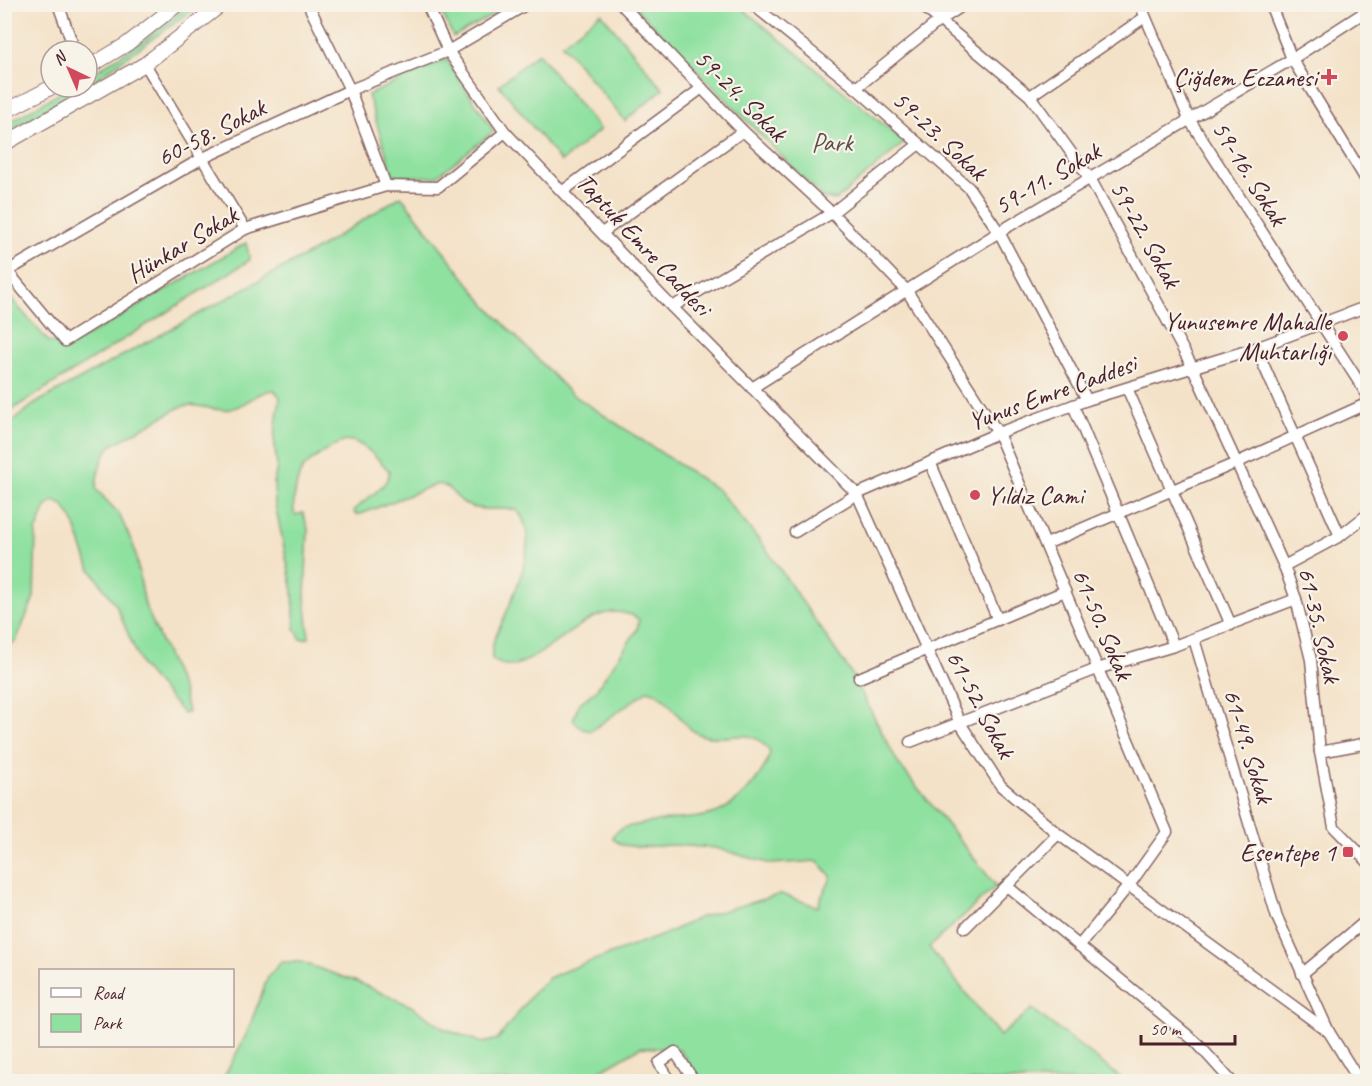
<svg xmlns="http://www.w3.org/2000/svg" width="1372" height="1086" font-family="Caveat,sans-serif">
	<rect width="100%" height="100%" fill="#f7f3e8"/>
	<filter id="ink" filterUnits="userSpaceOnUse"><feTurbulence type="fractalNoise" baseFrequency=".0167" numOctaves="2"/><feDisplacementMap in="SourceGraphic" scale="12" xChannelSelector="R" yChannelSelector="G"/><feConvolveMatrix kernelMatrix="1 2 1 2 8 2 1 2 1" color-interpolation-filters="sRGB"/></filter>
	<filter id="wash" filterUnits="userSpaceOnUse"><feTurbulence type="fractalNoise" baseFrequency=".008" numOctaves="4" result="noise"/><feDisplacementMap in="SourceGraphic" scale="24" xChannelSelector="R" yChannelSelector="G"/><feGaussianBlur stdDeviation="1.35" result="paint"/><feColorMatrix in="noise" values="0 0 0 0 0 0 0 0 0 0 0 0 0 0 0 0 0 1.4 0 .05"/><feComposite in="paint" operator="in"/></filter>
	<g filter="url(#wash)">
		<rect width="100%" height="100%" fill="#f4e2c8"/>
		<g fill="#8fe1a0" stroke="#6c8066" stroke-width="1.5">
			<polygon points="189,5 200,5 87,85 87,77 146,39"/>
			<polygon points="439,5 497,5 502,10 453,37"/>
			<polygon points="633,5 738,5 905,142 836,200 823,198"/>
			<polygon points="601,13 663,89 625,121 562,44"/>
			<polygon points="538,53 600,130 561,162 499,85"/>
			<polygon points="446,59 494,131 436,177 393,176 368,95"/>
			<polygon points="70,87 83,87 5,133 5,125"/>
			<path d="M 401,196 L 484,303 L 570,393 L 718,490 L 764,546 L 851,673 L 898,763 L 996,886 L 929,947 L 1000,1036 L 1032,1009 L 1125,1081 L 701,1081 L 679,1050 L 641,1047 L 583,1081 L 222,1081 L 247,1033 L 268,977 L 281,962 L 301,962 L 357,982 L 411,1006 L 445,1029 L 483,1043 L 498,1039 L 534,992 L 549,978 L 567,970 L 663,935 L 701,917 L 781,894 L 818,907 C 820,894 829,888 831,876 L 818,861 L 771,864 L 716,848 L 672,845 L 640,847 L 622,845 L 613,839 L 613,835 C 627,823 627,828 642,824 C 691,813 718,829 755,781 C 761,773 769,762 770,752 C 750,722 729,744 701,735 C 679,727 673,696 648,690 L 591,731 C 582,730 578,726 573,720 L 579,704 L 596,690 L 637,630 L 639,620 C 634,615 630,614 623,613 C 580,602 527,689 492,659 C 490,642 499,630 505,616 C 517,587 541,538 517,510 C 502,507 484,512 469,506 C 456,501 452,485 437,484 L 361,514 L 355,514 L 354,510 C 364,500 391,485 389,471 C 378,459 368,447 353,441 C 342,437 309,461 302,470 C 297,477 291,508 295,515 L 303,513 L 308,529 L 305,595 L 309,638 L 301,639 L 295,629 L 293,591 L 275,504 L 274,482 L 277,467 L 274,438 L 280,397 L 274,390 C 258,391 246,405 231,409 C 213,413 197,401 180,407 L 112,445 C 101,456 97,474 96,489 L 119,514 L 134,547 L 145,605 L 183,691 L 188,712 L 183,713 L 142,667 L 116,605 L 89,567 L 73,520 L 63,505 L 54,501 L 46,507 L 36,532 L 34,597 L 16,641 L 5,648 L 5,427 L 36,403 L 317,249 Z"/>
			<polygon points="246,243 250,260 5,414 5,292 49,342 75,343"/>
		</g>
	</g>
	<g filter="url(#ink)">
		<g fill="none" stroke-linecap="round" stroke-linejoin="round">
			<g stroke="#866362" stroke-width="13">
				<g id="minor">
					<polyline points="58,4 75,51"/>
					<polyline points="308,4 350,90 386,186"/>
					<polyline points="427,4 448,51 505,132 672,307 857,494 960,723 1001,786 1058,834 1329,1032"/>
					<polyline points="621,4 743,131 832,213 907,291 998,433 1167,832 1130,884 1079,946"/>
					<polyline points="752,4 856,88 969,188 999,232 1087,400"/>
					<polyline points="920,4 1030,96 1091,180 1193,368 1284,566 1296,599 1311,660 1320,752 1334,827 1368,862"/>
					<polyline points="1140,4 1189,119 1368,396"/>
					<polyline points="1270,4 1292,59 1368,183"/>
					<polyline points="145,64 245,229"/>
					<polyline points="856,88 939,21 965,4"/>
					<polyline points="1030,96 1145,17"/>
					<polyline points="563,191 702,88"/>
					<polyline points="602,233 743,131"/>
					<polyline points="8,272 65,341 245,229 386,186 438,187 505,132"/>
					<polyline points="4,273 201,159 350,90 448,51 527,4"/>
					<polyline points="672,307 832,213 919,144"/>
					<polyline points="1256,348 1340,536"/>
					<polyline points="752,388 999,232 1292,59 1368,10"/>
					<polyline points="1127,388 1231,625"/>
					<polyline points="1073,405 1174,646"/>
					<polyline points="930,462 998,620"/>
					<polyline points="795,532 857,494 998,433 1087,400 1256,348 1368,306"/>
					<polyline points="1046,544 1236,463 1368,403"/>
					<polyline points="1284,566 1340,536 1368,514"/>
					<polyline points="1194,639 1277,917 1329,1032 1360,1082"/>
					<polyline points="859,678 1065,591"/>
					<polyline points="910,742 1097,669 1174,646 1296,599"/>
					<polyline points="1320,752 1368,743"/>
					<polyline points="1008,887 1196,1042 1232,1082"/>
					<polyline points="965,928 1058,834"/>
					<polyline points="1302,974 1368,919"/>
					<polyline points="671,1082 659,1063 675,1052 695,1082"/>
				</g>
			</g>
			<g stroke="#866362" stroke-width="16">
				<g id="tertiary">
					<polyline points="87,68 127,44 178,4"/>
					<polyline points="4,112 52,87"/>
					<polyline points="4,144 145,64 222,4"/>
				</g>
			</g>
			<use href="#minor" stroke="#fff" stroke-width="10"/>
			<use href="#tertiary" stroke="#fff" stroke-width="14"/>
		</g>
	</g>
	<g fill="#d1495b" stroke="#f7f3e8" stroke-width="2">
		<path d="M1326 68h6v6h6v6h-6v6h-6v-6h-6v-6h6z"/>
		<circle cx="1343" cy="336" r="6"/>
		<circle cx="975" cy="495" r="6"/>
		<rect x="1342" y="846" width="12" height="12" rx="3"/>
	</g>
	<g text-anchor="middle" stroke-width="4.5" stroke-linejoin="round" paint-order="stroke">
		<g font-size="26" fill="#4a1f2b" stroke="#f7f3e8" text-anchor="end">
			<text x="1317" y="86">Çiğdem Eczanesi</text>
			<text x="1331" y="330">Yunusemre Mahalle<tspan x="1331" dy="30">Muhtarlığı</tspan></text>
			<text x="987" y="504" text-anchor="start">Yıldız Cami</text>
			<text x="1336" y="861">Esentepe 1</text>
		</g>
		<g font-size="26" fill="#4a1f2b" stroke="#f7f3e8">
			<text transform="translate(741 95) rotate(45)" y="9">59-24. Sokak</text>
			<text transform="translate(211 132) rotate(-27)" y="9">60-58. Sokak</text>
			<text transform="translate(940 135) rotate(43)" y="9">59-23. Sokak</text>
			<text transform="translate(1250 173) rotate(58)" y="9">59-16. Sokak</text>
			<text transform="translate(1047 178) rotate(-30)" y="9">59-11. Sokak</text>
			<text transform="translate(1146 234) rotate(61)" y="9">59-22. Sokak</text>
			<text transform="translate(182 244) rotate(-31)" y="9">Hünkar Sokak</text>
			<text transform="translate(644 244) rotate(47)" y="9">Taptuk Emre Caddesi</text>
			<text transform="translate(1052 392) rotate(-20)" y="9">Yunus Emre Caddesi</text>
			<text transform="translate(1103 624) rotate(67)" y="9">61-50. Sokak</text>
			<text transform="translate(1320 625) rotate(77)" y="9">61-35. Sokak</text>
			<text transform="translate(981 704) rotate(62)" y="9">61-52. Sokak</text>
			<text transform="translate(1249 746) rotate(73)" y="9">61-49. Sokak</text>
		</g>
		<g font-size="26" fill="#5b5048" stroke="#f7f3e8">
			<text x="832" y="151">Park</text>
		</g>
	</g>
	<rect width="1372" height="1086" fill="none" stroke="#f7f3e8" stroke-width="24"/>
	<rect x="39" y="969" width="195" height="78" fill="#f7f3e8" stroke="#b29e9c" stroke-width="1.5"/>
	<rect x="51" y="988" width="30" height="9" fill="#ffffff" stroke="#b29e9c" stroke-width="1.5"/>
	<text x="93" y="999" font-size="18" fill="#4a1f2b">Road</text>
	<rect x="51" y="1014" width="30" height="18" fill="#8fe1a0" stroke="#b29e9c" stroke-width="1.5"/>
	<text x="93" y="1029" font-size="18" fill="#4a1f2b">Park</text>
	<g transform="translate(69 69) rotate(316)"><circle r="28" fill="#f7f3e8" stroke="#b29e9c" stroke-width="1.5"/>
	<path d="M0-4.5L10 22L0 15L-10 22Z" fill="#d1495b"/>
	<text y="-9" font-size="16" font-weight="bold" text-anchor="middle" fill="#4a1f2b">N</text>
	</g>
	<path d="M1141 1035v9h94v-9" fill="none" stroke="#4a1f2b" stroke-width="3"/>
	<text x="1150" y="1035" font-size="18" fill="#4a1f2b" stroke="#f7f3e8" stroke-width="4.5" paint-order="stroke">50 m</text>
</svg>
